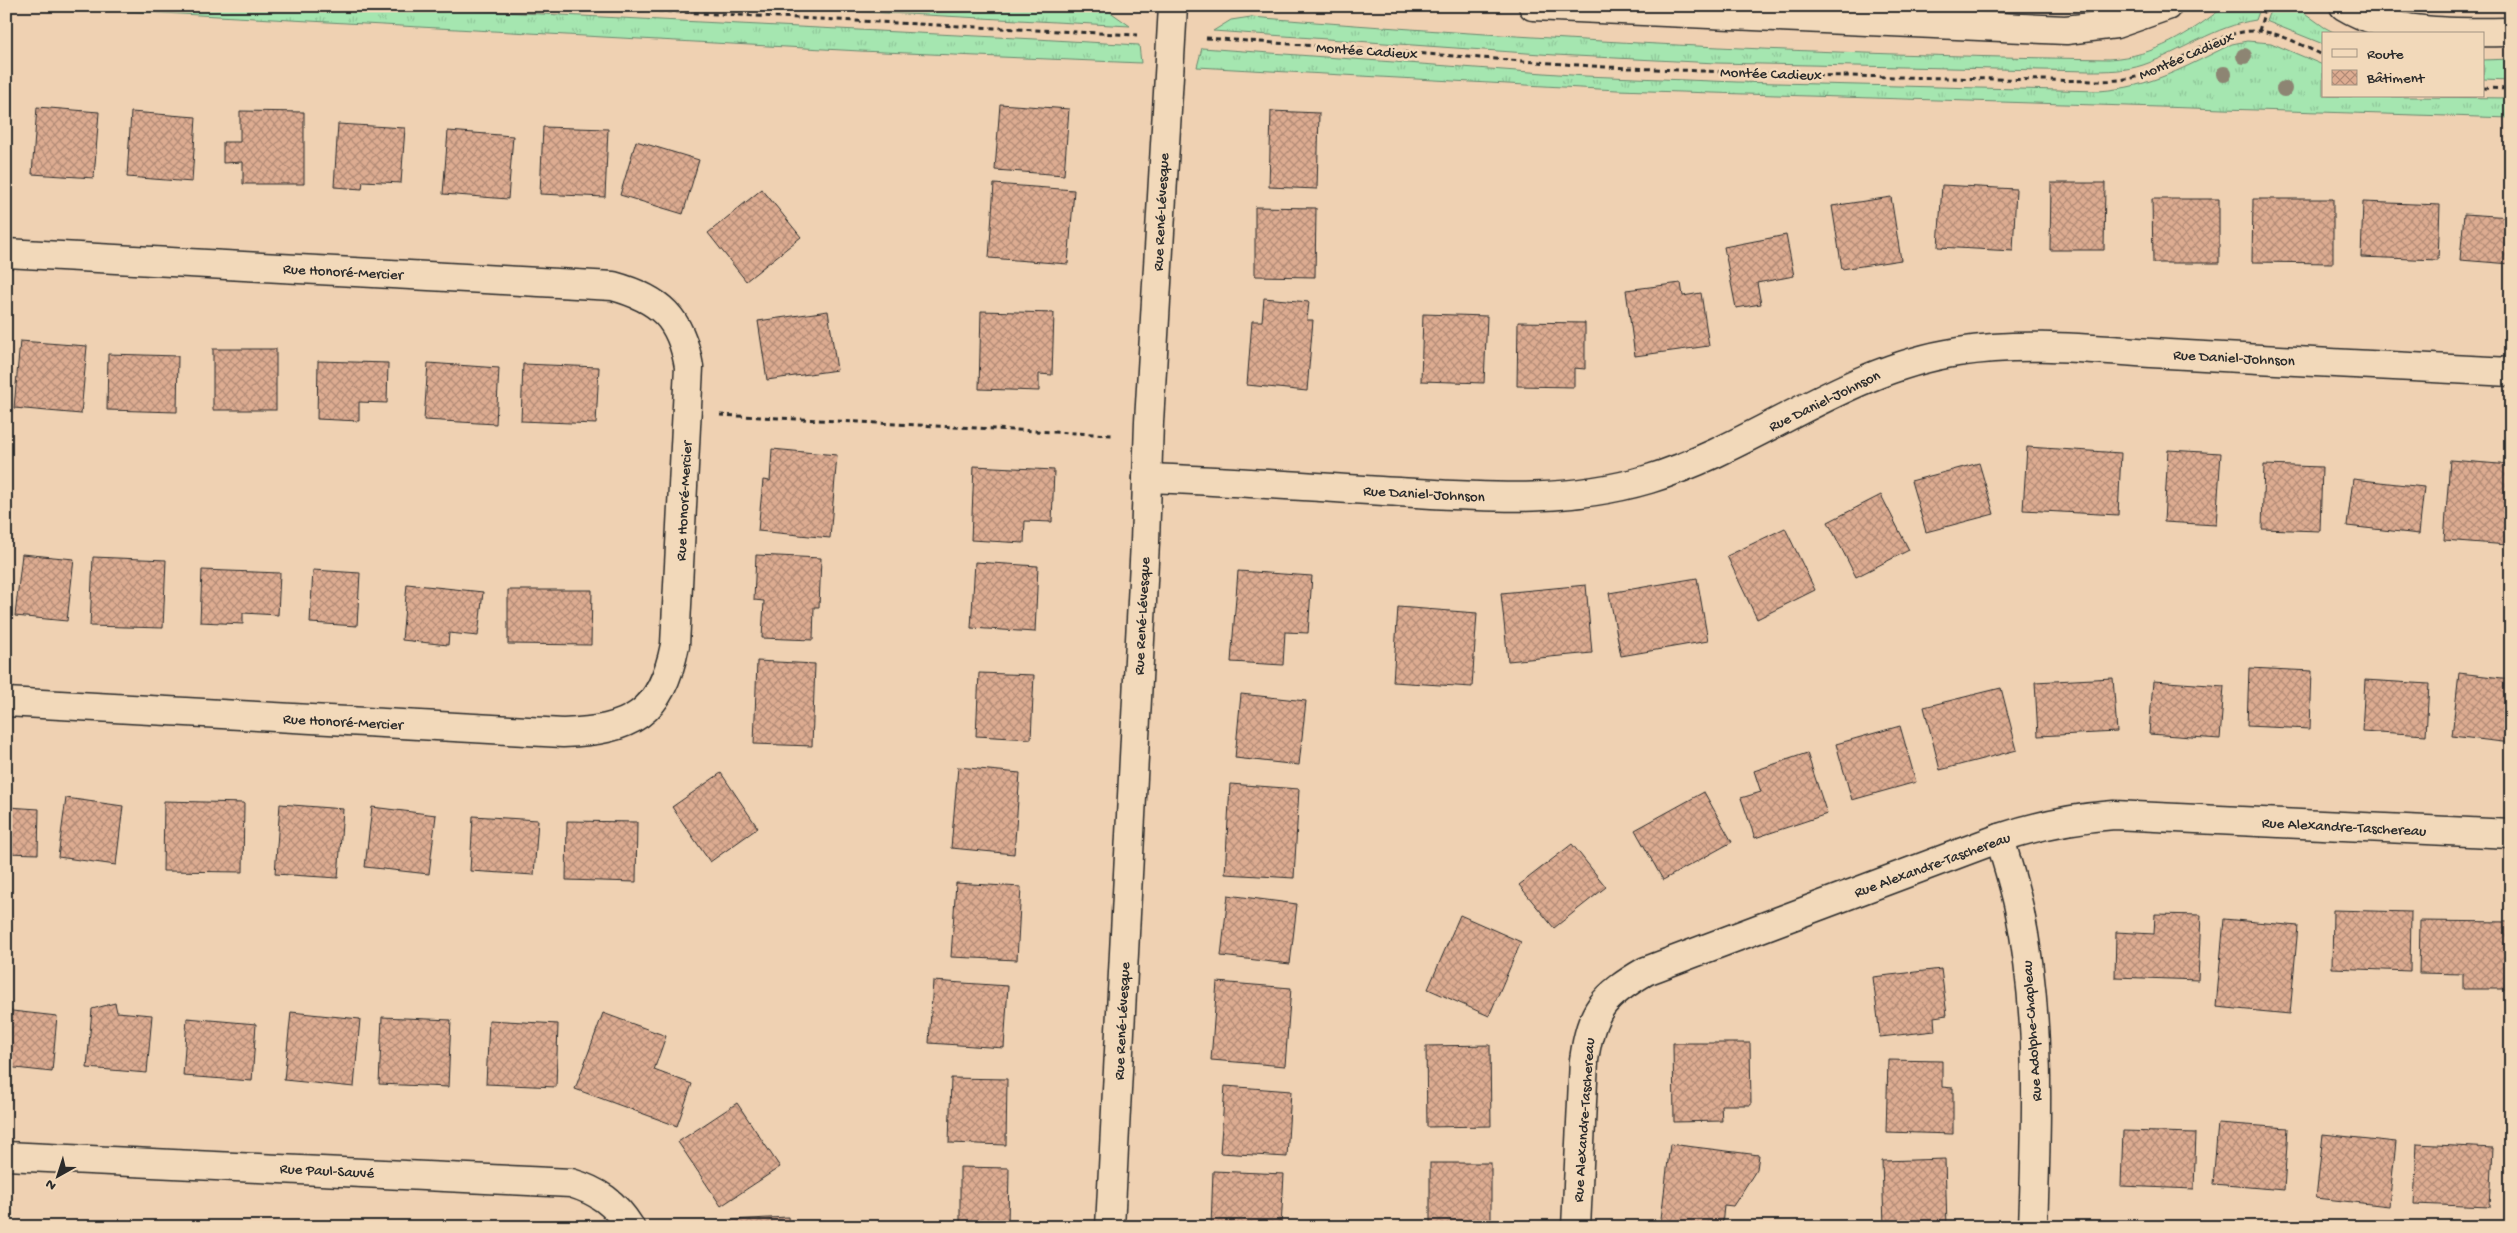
<svg xmlns="http://www.w3.org/2000/svg" width="2517" height="1233" font-family="'Gochi Hand',sans-serif">
	<defs>
		<pattern id="grass-tufts" width="24" height="20" patternUnits="userSpaceOnUse" patternTransform="scale(1.25)"><rect width="24" height="20" fill="#a5e6b0"/><path d="M3 7l-1-3M5 7V3M7 7l1-3M15 17l-1-3M17 17v-4M19 17l1-3" fill="none" stroke="#8ec598"/></pattern>
		<pattern id="building-cross-hatch" width="8" height="8" patternUnits="userSpaceOnUse" patternTransform="scale(1.25)"><rect width="8" height="8" fill="#ddac91"/><path d="M0 0l8 8M0 8l8-8" fill="none" stroke="#b38c77"/></pattern>
	</defs>
	<rect width="100%" height="100%" fill="#efd1b2"/>
	<filter id="ink" filterUnits="userSpaceOnUse"><feTurbulence type="fractalNoise" baseFrequency=".02" numOctaves="2"/><feDisplacementMap in="SourceGraphic" scale="10" xChannelSelector="R" yChannelSelector="G"/><feConvolveMatrix kernelMatrix="1 2 1 2 8 2 1 2 1" color-interpolation-filters="sRGB"/></filter>
	<g filter="url(#ink)">
		<g fill="url(#grass-tufts)" stroke="#68886e">
			<polygon points="34,6 383,6 1036,39 1139,45 1141,63 860,51"/>
			<polygon points="758,6 1081,6 1109,11 1130,26"/>
			<path d="M 2225,6 L 2261,6 L 2256,20 C 2215,26 2181,52 2143,65 C 2125,71 2107,71 2089,71 L 1716,63 L 1555,55 L 1213,31 L 1231,20 L 1251,17 C 1536,40 1822,55 2109,59 C 2155,56 2189,34 2225,6 Z"/>
			<polygon points="2272,6 2295,6 2324,27 2337,34 2323,34 2323,44 2266,21"/>
			<path d="M 2247,41 L 2271,43 L 2323,65 L 2323,96 L 2511,98 L 2511,118 L 1617,90 L 1197,67 L 1202,48 L 1585,76 L 1737,82 L 2099,91 C 2152,87 2185,67 2232,44 Z"/>
			<polygon points="2511,59 2511,80 2483,79 2483,60"/>
		</g>
		<g fill="url(#building-cross-hatch)" stroke="#2b2b2b">
			<polygon points="1000,104 1069,109 1064,175 995,170"/>
			<polygon points="37,107 99,112 94,178 32,174"/>
			<polygon points="240,111 304,112 304,184 243,184 243,162 223,163 223,142 240,142"/>
			<polygon points="1271,111 1319,113 1317,189 1269,187"/>
			<polygon points="131,112 196,117 192,182 127,177"/>
			<polygon points="338,124 405,128 401,183 363,181 362,189 334,187"/>
			<polygon points="543,127 608,129 605,197 540,194"/>
			<polygon points="448,131 513,136 508,199 443,194"/>
			<polygon points="636,141 699,160 683,214 620,195"/>
			<polygon points="2051,183 2105,183 2104,250 2050,250"/>
			<polygon points="994,184 1074,190 1068,264 989,258"/>
			<polygon points="1942,185 2016,189 2013,251 1938,247"/>
			<polygon points="762,189 801,237 746,281 708,233"/>
			<polygon points="1891,197 1901,260 1842,269 1832,206"/>
			<polygon points="2152,199 2219,199 2219,263 2153,263"/>
			<polygon points="2253,199 2333,199 2333,263 2252,262"/>
			<polygon points="2363,202 2440,205 2438,260 2361,257"/>
			<polygon points="1255,207 1316,208 1315,277 1255,276"/>
			<polygon points="2464,214 2511,217 2511,264 2460,260"/>
			<polygon points="1786,235 1794,276 1757,283 1761,304 1736,308 1724,247"/>
			<polygon points="1681,283 1683,296 1701,293 1709,346 1635,356 1626,290"/>
			<polygon points="1264,298 1309,302 1307,320 1313,320 1307,391 1247,385 1252,321 1262,321"/>
			<polygon points="828,311 837,370 767,380 758,321"/>
			<polygon points="981,311 1054,313 1052,375 1039,374 1039,391 979,389"/>
			<polygon points="1423,314 1487,316 1484,383 1421,381"/>
			<polygon points="1518,322 1585,323 1585,369 1574,368 1574,387 1517,386"/>
			<polygon points="20,341 87,346 81,414 14,408"/>
			<rect x="213" y="349" width="63" height="61"/>
			<polygon points="108,354 178,356 177,412 107,410"/>
			<polygon points="318,361 388,363 387,403 359,402 359,421 317,419"/>
			<polygon points="428,363 499,368 496,424 424,420"/>
			<polygon points="523,364 599,367 596,424 521,421"/>
			<polygon points="2027,447 2121,453 2118,515 2023,510"/>
			<polygon points="772,449 837,455 830,538 758,531 763,480 770,481"/>
			<polygon points="2168,450 2221,453 2216,525 2164,522"/>
			<polygon points="2450,460 2511,465 2511,521 2508,545 2444,540"/>
			<polygon points="1979,463 1994,514 1926,532 1911,481"/>
			<polygon points="2264,465 2322,467 2320,531 2262,529"/>
			<polygon points="974,466 1054,470 1052,522 1025,521 1024,543 971,540"/>
			<polygon points="2353,479 2424,487 2419,534 2347,526"/>
			<polygon points="1881,495 1909,550 1856,577 1828,522"/>
			<polygon points="1785,528 1815,590 1757,619 1727,556"/>
			<polygon points="22,554 74,559 67,621 15,616"/>
			<polygon points="756,555 821,558 819,607 814,607 813,640 762,638 764,601 754,600"/>
			<polygon points="93,557 166,560 163,628 90,626"/>
			<polygon points="975,562 1038,566 1035,632 971,628"/>
			<polygon points="202,570 280,573 278,615 243,613 243,624 200,622"/>
			<polygon points="313,570 360,573 357,626 310,623"/>
			<polygon points="1238,571 1312,576 1308,633 1285,632 1283,665 1231,662"/>
			<polygon points="1697,578 1708,641 1621,656 1609,593"/>
			<polygon points="407,584 483,592 478,636 449,633 448,645 402,640"/>
			<polygon points="1586,585 1592,653 1508,661 1501,593"/>
			<polygon points="508,590 592,590 591,645 508,644"/>
			<polygon points="1398,607 1477,613 1472,687 1393,682"/>
			<polygon points="757,661 815,664 812,746 754,744"/>
			<polygon points="2249,668 2312,671 2310,729 2247,726"/>
			<polygon points="979,673 1034,675 1031,739 976,736"/>
			<polygon points="2459,673 2511,679 2511,743 2452,736"/>
			<polygon points="2113,678 2117,732 2038,736 2035,682"/>
			<polygon points="2365,680 2429,684 2426,735 2362,731"/>
			<polygon points="2153,681 2224,686 2220,739 2149,734"/>
			<polygon points="2001,688 2017,750 1940,770 1924,707"/>
			<polygon points="1241,694 1306,701 1299,765 1235,758"/>
			<polygon points="1900,726 1916,782 1852,800 1836,744"/>
			<polygon points="1807,753 1827,814 1755,838 1741,798 1761,792 1754,771"/>
			<polygon points="958,767 1020,773 1014,854 951,848"/>
			<polygon points="721,773 758,828 710,862 672,807"/>
			<polygon points="1230,784 1299,789 1294,878 1225,874"/>
			<polygon points="1704,792 1732,842 1663,880 1635,830"/>
			<polygon points="6,795 8,795 8,807 39,809 38,854 6,853"/>
			<polygon points="66,798 123,806 116,865 58,857"/>
			<polygon points="164,801 244,803 243,872 163,871"/>
			<polygon points="280,804 343,809 338,878 275,874"/>
			<polygon points="372,807 436,815 429,874 365,867"/>
			<polygon points="473,816 538,820 534,875 470,871"/>
			<polygon points="567,821 637,822 636,882 566,880"/>
			<polygon points="1572,844 1606,887 1554,928 1519,885"/>
			<polygon points="956,883 1021,887 1017,960 951,957"/>
			<polygon points="1228,895 1297,904 1290,964 1221,956"/>
			<polygon points="2333,910 2411,912 2410,971 2332,968"/>
			<polygon points="2155,914 2201,915 2198,980 2115,977 2116,932 2154,934"/>
			<polygon points="1460,915 1521,942 1489,1016 1428,989"/>
			<polygon points="2224,919 2298,926 2290,1014 2216,1007"/>
			<polygon points="2420,921 2510,922 2509,989 2463,989 2463,974 2419,973"/>
			<polygon points="1941,969 1947,1015 1934,1017 1935,1031 1880,1037 1873,977"/>
			<polygon points="933,981 1008,986 1004,1048 929,1043"/>
			<polygon points="1217,982 1291,988 1285,1066 1211,1060"/>
			<polygon points="115,1003 117,1012 152,1015 147,1073 87,1068 92,1009"/>
			<polygon points="6,1006 12,1011 57,1016 52,1072 6,1067"/>
			<polygon points="291,1012 360,1019 354,1087 284,1080"/>
			<polygon points="603,1013 666,1036 654,1070 692,1084 677,1126 575,1089"/>
			<polygon points="382,1017 451,1020 448,1087 379,1084"/>
			<polygon points="187,1018 256,1024 252,1081 183,1076"/>
			<polygon points="489,1020 558,1024 556,1087 486,1084"/>
			<polygon points="1673,1043 1750,1043 1751,1105 1721,1105 1722,1121 1674,1122"/>
			<polygon points="1490,1045 1491,1126 1427,1127 1426,1046"/>
			<polygon points="1888,1060 1942,1061 1942,1087 1953,1088 1953,1134 1886,1132"/>
			<polygon points="951,1078 1007,1079 1006,1145 949,1143"/>
			<polygon points="1225,1086 1291,1091 1287,1157 1220,1153"/>
			<polygon points="737,1103 780,1167 721,1206 678,1142"/>
			<polygon points="2218,1123 2288,1128 2284,1190 2213,1184"/>
			<polygon points="2123,1131 2196,1133 2194,1189 2121,1186"/>
			<polygon points="2323,1134 2396,1142 2389,1206 2316,1198"/>
			<polygon points="1670,1144 1759,1155 1757,1169 1733,1206 1724,1205 1722,1227 1660,1227"/>
			<polygon points="2417,1144 2493,1148 2490,1207 2414,1204"/>
			<polygon points="1945,1159 1947,1227 1884,1227 1882,1161"/>
			<rect x="1430" y="1163" width="61" height="64"/>
			<polygon points="960,1167 1009,1168 1008,1227 960,1227"/>
			<polygon points="1213,1171 1284,1174 1281,1227 1211,1227"/>
			<polygon points="788,1217 789,1227 731,1227 731,1220"/>
		</g>
		<g fill="none" stroke-linecap="round" stroke-linejoin="round">
			<g stroke="#2b2b2b" stroke-width="31">
				<g id="minor">
					<polyline points="1533,6 2066,30 2116,24 2167,6"/>
					<path d="M 2344,6 C 2392,35 2456,33 2511,32"/>
					<path d="M 6,253 L 613,286 C 660,299 681,318 689,367 L 675,645 C 661,715 631,730 563,733 L 6,702"/>
					<path d="M 1147,478 C 1231,481 1315,487 1399,492 C 1485,497 1565,504 1649,479 C 1757,446 1845,369 1958,352 C 2027,341 2099,350 2168,354 C 2282,360 2397,367 2511,372"/>
					<path d="M 2000,838 C 2006,861 2014,884 2019,908 C 2041,1013 2037,1121 2033,1227"/>
					<path d="M 6,1156 L 571,1183 C 598,1191 615,1203 630,1227"/>
					<polyline points="1110,1227 1145,542 1149,422 1173,6"/>
					<path d="M 1576,1227 L 1584,1060 C 1591,1010 1603,996 1646,971 L 2000,838 C 2038,825 2073,818 2114,815 L 2511,834"/>
				</g>
			</g>
			<g stroke="#2b2b2b" stroke-width="3" stroke-dasharray="5 4" stroke-linecap="butt">
				<polyline points="559,6 1137,35"/>
				<polyline points="2259,31 2266,6"/>
				<path d="M 1206,38 L 1606,67 L 1798,75 L 2094,81 C 2111,81 2128,80 2144,75 C 2182,63 2217,29 2259,31 C 2282,33 2302,46 2323,55"/>
				<polyline points="2483,88 2511,89"/>
				<polyline points="720,415 1113,435"/>
			</g>
			<use href="#minor" stroke="#f2d9ba" stroke-width="28"/>
		</g>
		<g fill="#8d8573">
			<circle cx="2244" cy="56" r="8"/>
			<circle cx="2224" cy="74" r="8"/>
			<circle cx="2284" cy="89" r="8"/>
		</g>
	</g>
	<g text-anchor="middle" stroke-width="5" stroke-linejoin="round" paint-order="stroke">
		<g font-size="15" fill="#2b2b2b" stroke="#f2d9ba">
			<text transform="translate(1367 50) rotate(4)" y="5">Montée Cadieux</text>
			<text transform="translate(2186 55) rotate(-23)" y="5">Montée Cadieux</text>
			<text transform="translate(1771 73) rotate(2)" y="5">Montée Cadieux</text>
			<text transform="translate(1160 212) rotate(-87)" y="5">Rue René-Lévesque</text>
			<text transform="translate(343 271) rotate(3)" y="5">Rue Honoré-Mercier</text>
			<text transform="translate(2234 357) rotate(3)" y="5">Rue Daniel-Johnson</text>
			<text transform="translate(1824 400) rotate(-26)" y="5">Rue Daniel-Johnson</text>
			<text transform="translate(1424 493) rotate(3)" y="5">Rue Daniel-Johnson</text>
			<text transform="translate(683 501) rotate(-87)" y="5">Rue Honoré-Mercier</text>
			<text transform="translate(1141 616) rotate(-87)" y="5">Rue René-Lévesque</text>
			<text transform="translate(343 721) rotate(3)" y="5">Rue Honoré-Mercier</text>
			<text transform="translate(2344 826) rotate(3)" y="5">Rue Alexandre-Taschereau</text>
			<text transform="translate(1932 864) rotate(-20)" y="5">Rue Alexandre-Taschereau</text>
			<text transform="translate(1121 1021) rotate(-87)" y="5">Rue René-Lévesque</text>
			<text transform="translate(2031 1031) rotate(-94)" y="5">Rue Adolphe-Chapleau</text>
			<text transform="translate(1583 1120) rotate(-86)" y="5">Rue Alexandre-Taschereau</text>
			<text transform="translate(327 1170) rotate(3)" y="5">Rue Paul-Sauvé</text>
		</g>
	</g>
	<rect width="2517" height="1233" fill="none" stroke="#f2d9ba" stroke-width="25"/>
	<rect x="12" y="12" width="2492" height="1208" fill="none" stroke="#2b2b2b" stroke-width="2" filter="url(#ink)"/>
	<rect x="2322" y="32" width="162" height="65" fill="#f2d9ba" stroke="#a29381"/>
	<rect x="2332" y="49" width="25" height="8" fill="#f2d9ba" stroke="#a29381"/>
	<text x="2367" y="58" font-size="15" fill="#2b2b2b">Route</text>
	<rect x="2332" y="70" width="25" height="15" fill="url(#building-cross-hatch)" stroke="#a29381"/>
	<text x="2367" y="82" font-size="15" fill="#2b2b2b">Bâtiment</text>
	<g transform="translate(58 1176) rotate(219)" stroke="#f2d9ba" stroke-width="4" paint-order="stroke">
	<path d="M0-4L9 19L0 12L-9 19Z" fill="#2b2b2b"/>
	<text y="-8" font-size="14" font-weight="bold" text-anchor="middle" fill="#2b2b2b">N</text>
	</g>
</svg>
